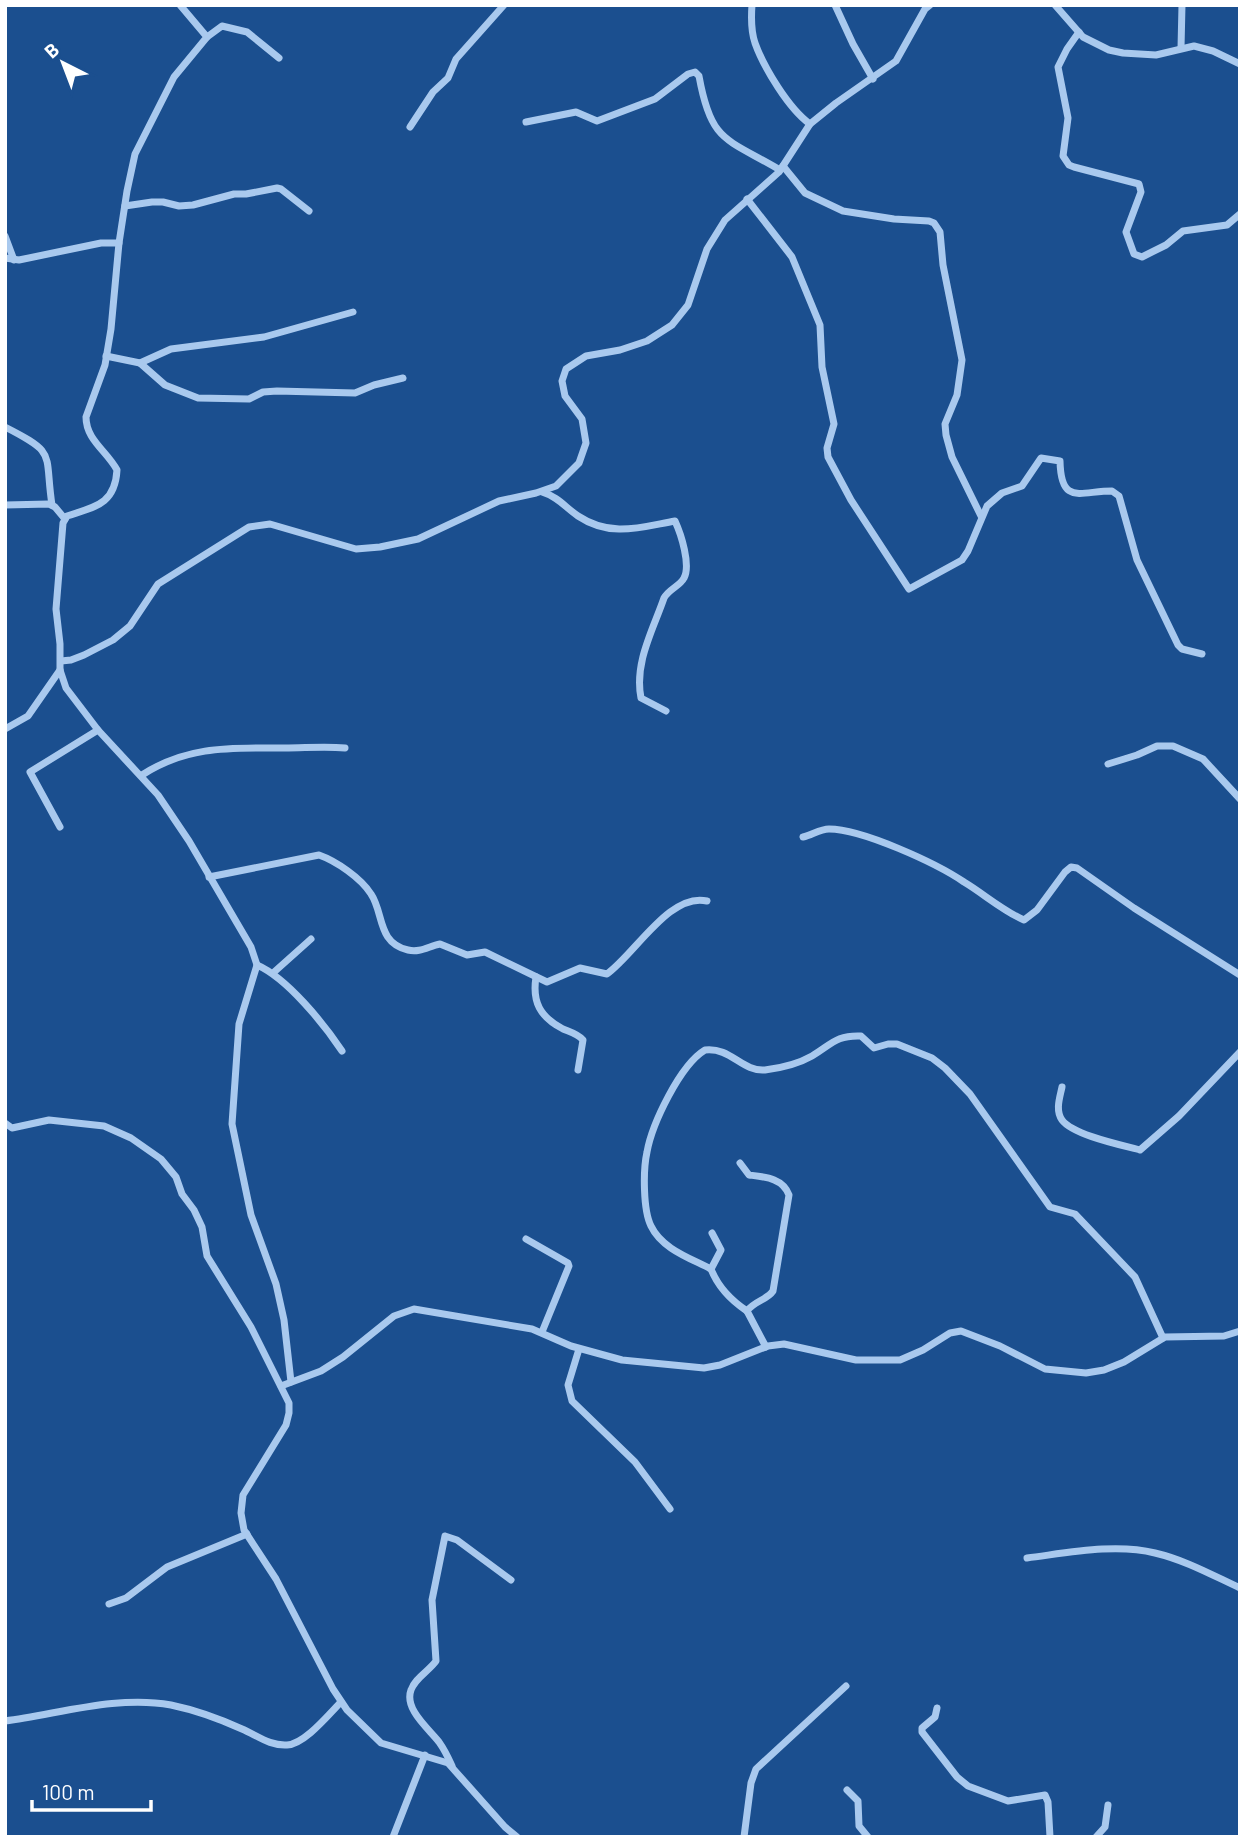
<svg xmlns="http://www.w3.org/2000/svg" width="1245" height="1842" font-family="Barlow,sans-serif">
	<rect width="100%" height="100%" fill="#1b4f8f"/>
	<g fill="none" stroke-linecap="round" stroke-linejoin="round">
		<g stroke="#a9c9ee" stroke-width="7">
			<path d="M 180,5 L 207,37 L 174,77 L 135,154 L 127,191 L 119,243 L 111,329 L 105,365 L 86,417 C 86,440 107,451 117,470 C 115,505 94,507 67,516 L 63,523 L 56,609 L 60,644 L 60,670 L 66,688 L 98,730 L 158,795 L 189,841 L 251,947 L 257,965 L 239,1024 L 232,1124 L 251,1215 L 276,1284 L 284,1320 L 291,1382"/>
			<path d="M 752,5 C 751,18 751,31 755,43 C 764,68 789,109 810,124"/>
			<polyline points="835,5 853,44 873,79"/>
			<polyline points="1055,5 1083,37 1109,50 1123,53 1156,55 1194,46 1213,51 1240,64"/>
			<polyline points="1079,32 1067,49 1058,67 1068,118 1063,156 1069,165 1074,167 1139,184 1141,192 1126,232 1134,254 1142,257 1166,245 1183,231 1227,225 1240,214"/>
			<polyline points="207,37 222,26 247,32 279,58"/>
			<polyline points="1181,48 1182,5"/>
			<path d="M 526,122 L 576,112 L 597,121 L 655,99 L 688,74 L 695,72 L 699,76 C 711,143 726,138 780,170"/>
			<polyline points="410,127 433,92 448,78 456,59 504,5"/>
			<polyline points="783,166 805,193 843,211 894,219 929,221 934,223 940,232 943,265 962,360 957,395 945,424 946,435 952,457 981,516"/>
			<path d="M 747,199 L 792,257 L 820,325 L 822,367 L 834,424 L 827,448 L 828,457 L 851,500 L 909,589 L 962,560 L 968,551 L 987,506 L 1002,493 L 1022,486 L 1041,458 L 1060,461 C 1061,506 1080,491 1112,491 L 1119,496 L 1137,560 L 1178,645 L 1182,649 L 1202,654"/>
			<polyline points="125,206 152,202 163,202 179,206 193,205 234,194 246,194 277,188 281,189 309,211"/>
			<polyline points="5,236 14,260"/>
			<polyline points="5,258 19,260 101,243 119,243"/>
			<polyline points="106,356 140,363 165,385 198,398 249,399 263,392 277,391 355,393 374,385 403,378"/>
			<polyline points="140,363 171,349 264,337 353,312"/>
			<path d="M 5,427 C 58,454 44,452 52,505"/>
			<path d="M 542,492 C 558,497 565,507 578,516 C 611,538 641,527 675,521 C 681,534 691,565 684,578 C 680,586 669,589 664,598 C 653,630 634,663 641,698 L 666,711"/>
			<polyline points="5,505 49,504 55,507 65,519"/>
			<polyline points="61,661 71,660 84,655 113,640 130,626 158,584 249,527 270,524 356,549 380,547 418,539 499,501 536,493 556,486 579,463 586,443 582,419 565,396 562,381 566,369 586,356 620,350 647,341 672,325 688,305 707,249 725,220 779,172 810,124 836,103 896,61 925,9 930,5"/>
			<polyline points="5,729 28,716 60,670"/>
			<polyline points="1108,764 1137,755 1157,746 1173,746 1203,759 1240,799"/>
			<path d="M 142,775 C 188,745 232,748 285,748 C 305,748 325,746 345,748"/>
			<polyline points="60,827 30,772 98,730"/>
			<path d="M 803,837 C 812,835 820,829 829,829 C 862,829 936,863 964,882 C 984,894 1003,911 1024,920 L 1037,910 L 1065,872 L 1071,867 L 1077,868 L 1134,908 L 1240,975"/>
			<path d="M 209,877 L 319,855 C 336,861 361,878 371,894 C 384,913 377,943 408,950 C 420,953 429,946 440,944 L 467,955 L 485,952 L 547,982 L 580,968 L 607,974 C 635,954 670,892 707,901"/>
			<path d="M 257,965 C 287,978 324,1024 342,1051"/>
			<polyline points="273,973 311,939"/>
			<path d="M 536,977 C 532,1002 540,1017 563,1029 C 570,1032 578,1034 583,1040 L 578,1070"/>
			<path d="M 1062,1087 C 1060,1097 1055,1110 1062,1120 C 1073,1135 1121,1145 1140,1150 L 1179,1116 L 1240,1052"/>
			<polyline points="5,1123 12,1128 49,1120 104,1126 131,1138 161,1159 176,1177 182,1194 194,1210 202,1227 207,1256 251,1327 289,1403 289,1413 286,1425 243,1495 241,1513 244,1530 276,1579 333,1689 347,1710 381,1743 448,1763 505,1827 517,1837"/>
			<path d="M 740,1163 L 749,1175 C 765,1177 783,1178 789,1195 L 773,1291 C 767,1300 754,1301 747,1311 L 766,1347"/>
			<path d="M 712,1233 L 721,1250 L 711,1269 C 718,1287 732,1301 747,1311"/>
			<polyline points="526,1239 568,1263 569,1266 542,1332"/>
			<path d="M 711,1269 C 690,1258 662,1249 651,1226 C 643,1210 643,1170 647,1152 C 652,1124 680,1065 705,1050 C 731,1047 742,1072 765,1070 C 781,1068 798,1064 812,1056 C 832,1044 836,1035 861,1036 L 874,1048 L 888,1044 L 897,1044 L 932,1058 L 945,1068 L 970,1094 L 1050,1207 L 1075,1214 L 1135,1277 L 1163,1338"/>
			<polyline points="579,1349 568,1385 572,1401 635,1462 670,1509"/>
			<polyline points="281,1386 321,1371 343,1357 394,1316 414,1309 532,1329 571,1346 622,1360 704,1368 720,1365 768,1346 784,1344 856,1360 900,1360 923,1350 950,1333 961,1331 1000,1346 1045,1369 1086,1373 1104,1370 1124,1362 1165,1337 1224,1336 1240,1331"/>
			<path d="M 1027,1558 C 1067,1553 1115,1543 1155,1553 C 1185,1560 1212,1575 1240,1588"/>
			<polyline points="109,1604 126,1598 167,1567 247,1534"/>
			<polyline points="937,1708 935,1717 922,1728 922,1732 957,1777 968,1786 1008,1801 1045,1795 1048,1802 1050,1837"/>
			<path d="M 5,1721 C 59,1714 117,1695 171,1705 C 195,1710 220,1719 242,1729 C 258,1736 270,1746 287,1745 C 305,1744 329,1714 341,1702"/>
			<path d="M 452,1766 C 448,1757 444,1749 439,1742 C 428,1728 404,1709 411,1690 C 415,1678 429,1671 436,1661 L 432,1600 L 445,1536 L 457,1540 L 511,1580"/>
			<polyline points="847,1790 858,1801 859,1826 868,1837"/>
			<polyline points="393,1837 425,1755"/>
			<polyline points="744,1837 751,1783 756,1769 846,1686"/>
			<polyline points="1096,1837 1105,1827 1108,1805"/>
		</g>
	</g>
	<rect width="1245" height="1842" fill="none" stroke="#ffffff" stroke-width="14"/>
	<g transform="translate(63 63) rotate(318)" stroke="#1b4f8f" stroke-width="5" paint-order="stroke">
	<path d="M0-5L12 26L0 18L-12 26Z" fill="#ffffff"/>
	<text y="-10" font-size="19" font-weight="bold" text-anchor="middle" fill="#ffffff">B</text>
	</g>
	<path d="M32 1800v10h119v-10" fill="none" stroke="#ffffff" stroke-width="3.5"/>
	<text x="42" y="1800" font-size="21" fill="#ffffff" stroke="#1b4f8f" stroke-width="5" paint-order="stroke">100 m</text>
</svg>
